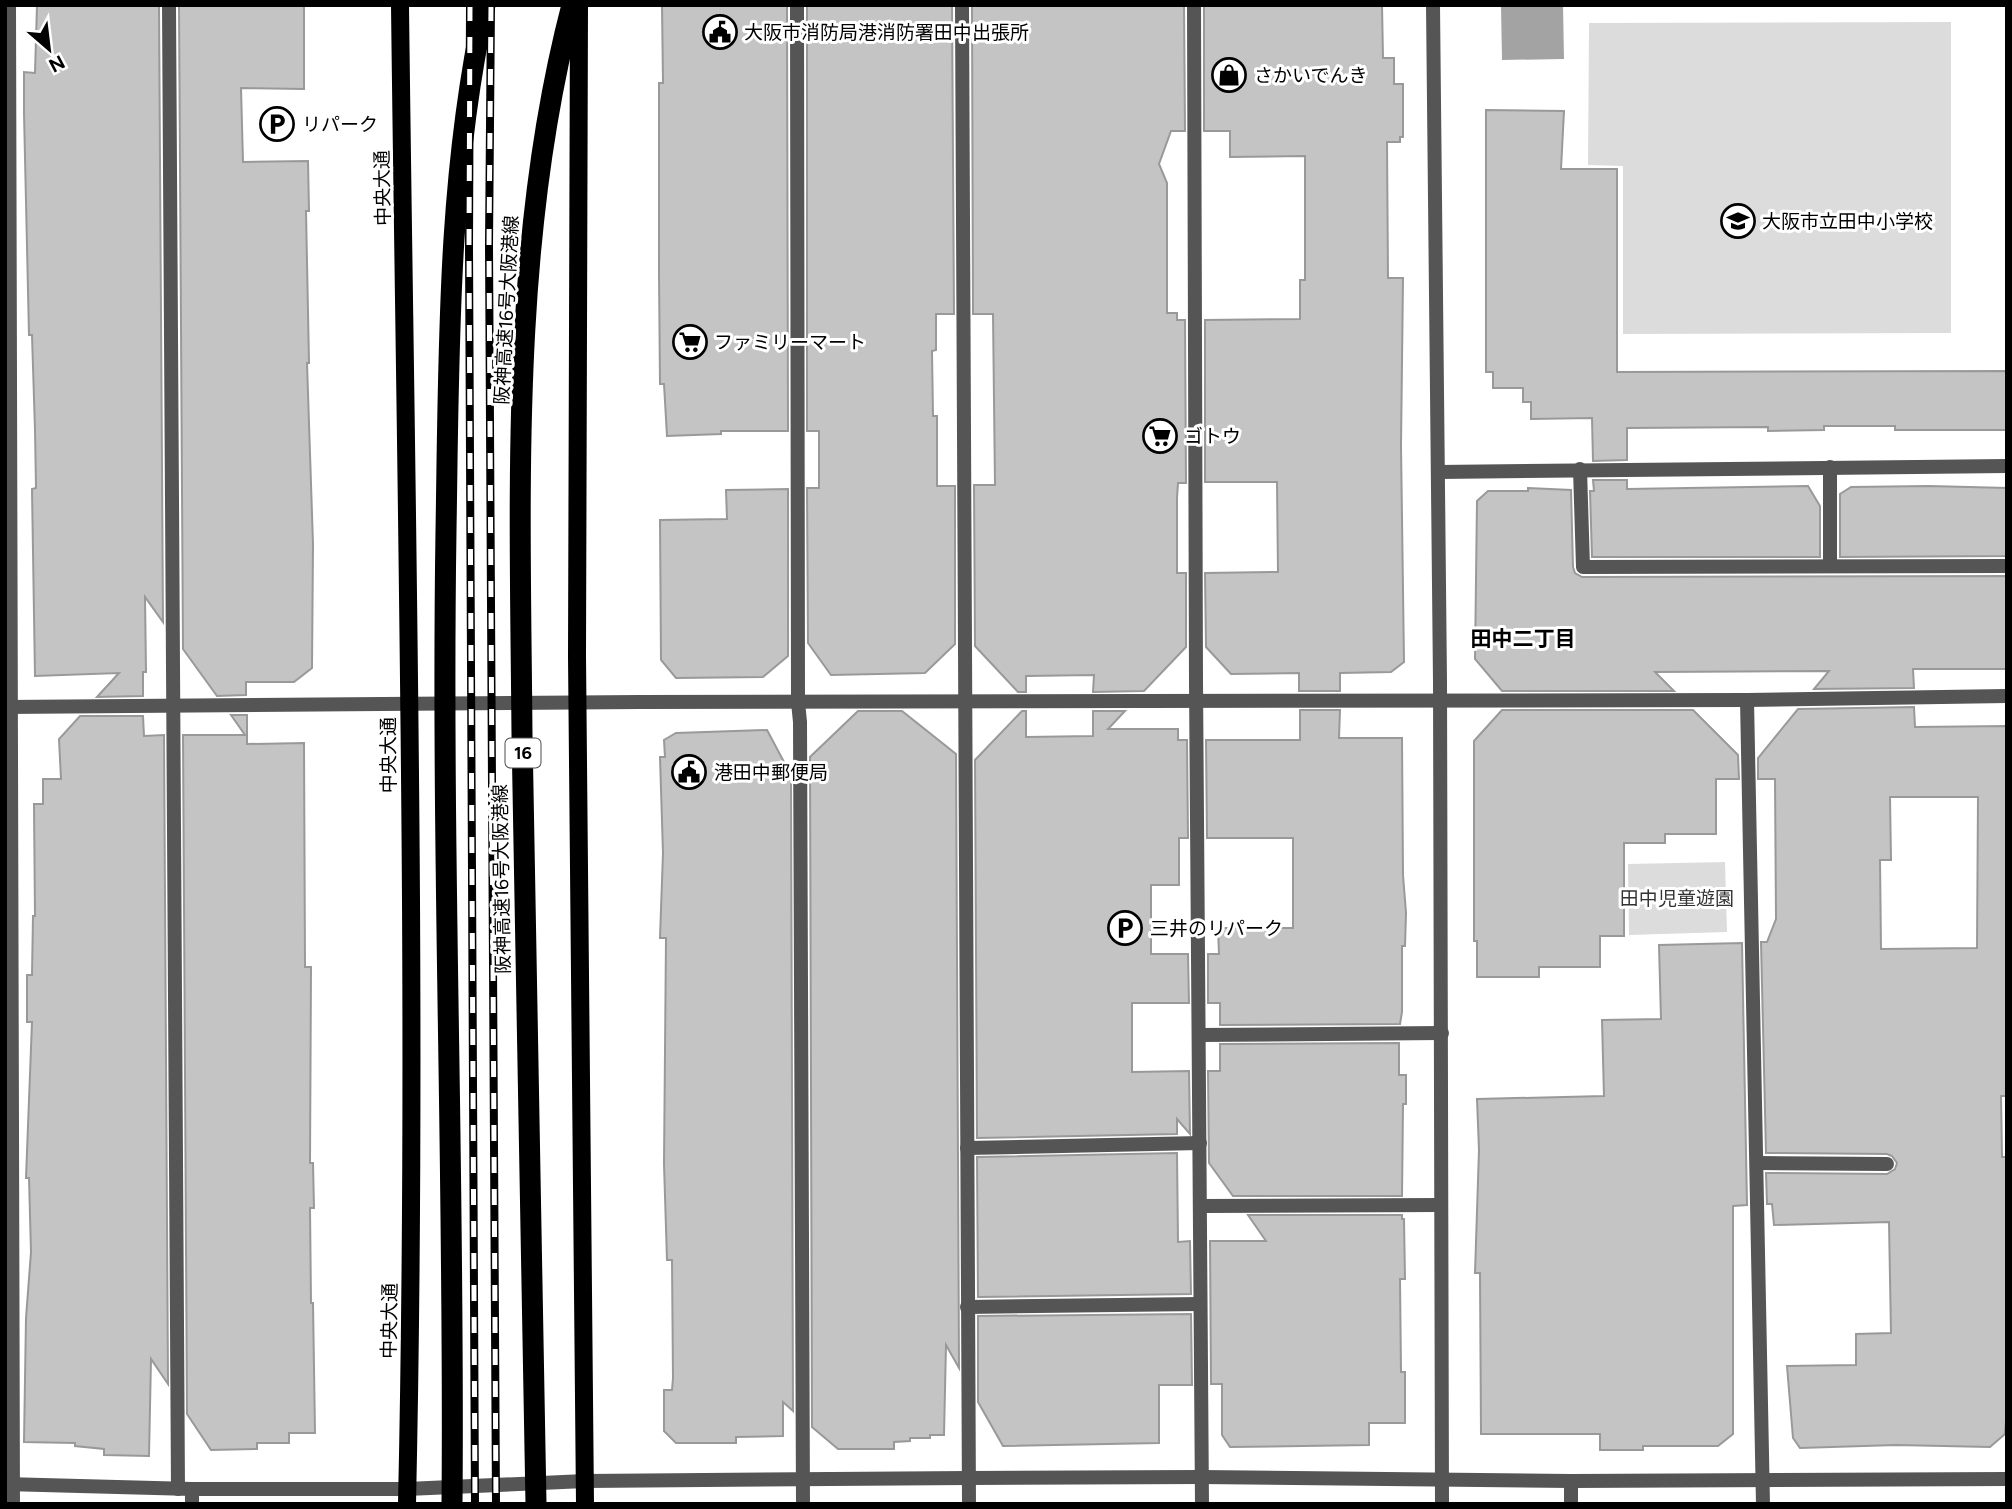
<svg xmlns="http://www.w3.org/2000/svg" width="2012" height="1509" font-family="Figtree,'Noto Sans JP',sans-serif">
	<rect width="100%" height="100%" fill="#fff"/>
	<g fill="#dcdcdc">
		<polygon points="1951,22 1951,333 1623,334 1623,166 1588,165 1589,23"/>
		<polygon points="1725,862 1727,932 1629,935 1628,864"/>
	</g>
	<polygon fill="#a3a3a3" points="1501,5 1563,5 1564,59 1502,60"/>
	<g fill="#c4c4c4" stroke="#999" stroke-width="2" fill-rule="evenodd">
		<polygon points="37,5 159,5 163,622 145,597 146,672 143,672 143,696 97,697 119,673 35,676 32,489 36,488 35,430 32,335 29,335 24,113 24,72 35,73"/>
		<polygon points="179,5 304,5 304,89 241,88 243,162 308,161 309,211 306,211 309,363 307,363 313,544 312,668 294,682 246,682 246,695 217,696 183,649"/>
		<polygon points="662,5 787,5 788,431 721,431 721,434 667,436 664,384 660,384 659,273 659,83 663,83"/>
		<polygon points="807,5 952,5 954,314 936,314 936,350 932,351 933,416 937,416 937,486 955,486 955,644 925,673 831,675 808,643 807,488 819,488 819,431 807,431"/>
		<polygon points="972,5 1184,5 1185,131 1171,131 1159,164 1167,183 1167,313 1177,313 1177,320 1185,320 1186,483 1178,483 1177,498 1177,573 1186,573 1186,647 1144,691 1093,692 1094,675 1026,676 1026,692 1018,692 975,646 974,485 995,485 993,314 973,314"/>
		<polygon points="1204,5 1382,5 1383,58 1394,58 1394,84 1403,84 1403,137 1400,137 1400,142 1387,142 1388,278 1403,278 1401,446 1404,662 1391,672 1340,673 1340,691 1299,691 1299,673 1231,674 1206,647 1205,573 1278,572 1277,482 1205,482 1205,320 1300,319 1300,280 1305,280 1305,156 1230,157 1230,131 1204,131"/>
		<polygon points="1486,110 1564,111 1561,169 1617,169 1617,372 2007,371 2007,430 1895,430 1895,426 1824,426 1824,430 1768,431 1768,427 1627,428 1627,460 1593,461 1592,418 1531,419 1531,402 1523,402 1523,388 1493,388 1493,372 1486,372"/>
		<polygon points="1593,480 1627,480 1627,489 1808,486 1820,506 1820,557 1592,557 1590,491 1594,491"/>
		<polygon points="1929,486 2007,488 2007,556 1840,557 1840,494 1851,487"/>
		<polygon points="1528,488 1571,490 1573,567 1575,573 1582,577 2007,576 2007,669 1913,669 1914,688 1814,689 1829,671 1655,672 1674,691 1502,691 1475,659 1477,501 1488,491 1528,491"/>
		<polygon points="788,489 788,656 763,677 676,678 661,660 660,520 727,519 726,490"/>
		<path d="M 1914,707 L 1915,727 L 2007,726 L 2007,1096 L 2001,1096 L 2002,1157 L 2007,1157 L 2007,1408 L 2005,1434 L 1990,1447 L 1896,1445 L 1800,1448 L 1793,1438 L 1787,1366 L 1856,1365 L 1856,1334 L 1891,1333 L 1889,1222 L 1774,1225 L 1772,1204 L 1767,1204 L 1766,1173 L 1887,1174 L 1895,1169 L 1897,1163 L 1892,1156 L 1887,1154 L 1766,1153 L 1761,942 L 1767,942 L 1776,919 L 1775,779 L 1758,779 L 1758,758 L 1798,709 ZM 1890,797 L 1978,797 L 1977,948 L 1881,949 L 1880,860 L 1891,860 Z"/>
		<polygon points="1300,710 1340,710 1339,738 1402,738 1403,875 1406,913 1405,946 1402,946 1402,1012 1400,1024 1220,1025 1220,1003 1208,1003 1208,954 1219,954 1218,928 1293,928 1293,838 1207,838 1206,740 1300,740"/>
		<polygon points="1502,710 1693,710 1738,755 1739,779 1716,779 1716,834 1665,834 1665,843 1624,843 1624,936 1600,936 1600,967 1539,967 1539,977 1477,977 1477,941 1474,941 1474,741"/>
		<polygon points="858,711 902,711 956,754 959,1368 946,1345 944,1435 930,1435 930,1438 910,1438 910,1441 894,1442 894,1449 838,1449 812,1427 810,757"/>
		<polygon points="1022,711 1026,711 1026,737 1093,736 1093,711 1125,711 1108,729 1178,729 1178,740 1187,740 1188,838 1179,838 1179,885 1151,885 1151,954 1188,954 1189,1003 1132,1003 1132,1072 1189,1071 1190,1134 1177,1119 1177,1134 977,1138 975,760"/>
		<polygon points="231,715 247,715 247,744 304,743 305,967 311,967 310,1163 313,1163 314,1208 310,1208 311,1303 313,1303 315,1433 289,1433 289,1443 257,1443 257,1449 211,1450 187,1414 183,735 245,735"/>
		<polygon points="80,716 143,716 144,736 164,735 168,1384 151,1359 149,1456 104,1455 104,1449 75,1446 75,1443 24,1442 26,1318 31,1252 29,1178 26,1178 32,1022 27,1022 27,975 32,975 33,916 35,916 34,804 43,804 43,779 61,779 59,739"/>
		<polygon points="767,730 791,775 793,1411 783,1402 783,1436 736,1437 736,1443 676,1443 664,1431 664,1390 672,1390 673,1378 672,1260 667,1260 664,1164 666,938 660,938 663,853 660,757 665,757 664,740 676,733"/>
		<polygon points="1742,943 1747,1205 1733,1206 1733,1434 1718,1446 1643,1446 1643,1450 1600,1450 1600,1434 1481,1434 1480,1273 1475,1273 1479,1150 1477,1099 1604,1096 1602,1020 1661,1019 1659,945"/>
		<polygon points="1399,1043 1399,1075 1406,1075 1406,1104 1403,1104 1402,1196 1233,1196 1209,1163 1208,1071 1220,1071 1220,1044"/>
		<polygon points="1177,1153 1178,1242 1190,1241 1191,1294 978,1297 977,1157"/>
		<polygon points="1248,1215 1402,1215 1402,1219 1404,1219 1405,1279 1400,1279 1401,1372 1405,1372 1405,1423 1369,1423 1369,1445 1230,1447 1222,1435 1222,1384 1211,1384 1210,1241 1266,1241"/>
		<polygon points="1191,1314 1192,1385 1159,1385 1159,1443 1003,1446 978,1402 978,1316"/>
	</g>
	<g fill="none" stroke-linecap="round" stroke-linejoin="round">
		<polyline stroke="#555" stroke-width="14" points="1571,1481 1571,1504"/>
		<g stroke="#555" stroke-width="14">
			<polyline points="9,5 13,1504"/>
			<polyline points="169,5 178,1489"/>
			<polyline points="797,5 798,702 800,722 803,1504"/>
			<polyline points="962,5 969,1504"/>
			<polyline points="1194,5 1196,682 1202,1504"/>
			<polyline points="1433,5 1440,681 1442,1504"/>
			<polyline points="1830,467 1830,566"/>
			<polyline points="1580,469 1583,567 2007,566"/>
			<polyline points="1438,472 2007,466"/>
			<polyline points="5,707 639,702 1747,700 2007,696"/>
			<polyline points="1199,1035 1442,1033"/>
			<polyline points="967,1148 1200,1143"/>
			<polyline points="1758,1163 1887,1164"/>
			<polyline points="1200,1206 1440,1205"/>
			<polyline points="967,1307 1200,1304"/>
			<polyline points="407,1489 585,1481 968,1478 1201,1477 1571,1481 2007,1479"/>
			<polyline points="192,1504 192,1489"/>
		</g>
		<g stroke="#555" stroke-width="14">
			<polyline points="1747,700 1763,1504"/>
			<polyline points="5,1484 192,1489 407,1489"/>
		</g>
		<g stroke="#000" stroke-width="18">
			<path d="M 400,5 C 406,505 418,1004 407,1504"/>
			<polyline points="579,5 577,656 585,1504"/>
		</g>
		<g stroke="#000" stroke-width="21">
			<path d="M 452,1504 C 455,1179 441,855 446,531 C 449,355 447,178 485,5"/>
			<path d="M 536,1504 C 530,1247 525,990 522,734 C 520,491 510,242 572,5"/>
		</g>
		<g stroke="#000" stroke-width="8">
			<g id="rail">
				<polyline points="470,5 469,246 475,1504"/>
				<polyline points="491,5 489,245 496,1504"/>
			</g>
		</g>
		<use href="#rail" stroke="#fff" stroke-width="5" stroke-dasharray="16" stroke-linecap="butt"/>
	</g>
	<defs>
		<g id="civic-ring" transform="scale(1.75)"><circle r="9.5" fill="#fff" stroke="#000" stroke-width="1.5"/><path d="M-.6-6.5H3V-4.5H.6V-3L4-1V1h2V6H-6V1h2V-1L-.6-3ZM-1.2 2.5V6h2.4V2.5Z" fill="#000"/></g>
		<g id="shop-ring" transform="scale(1.75)"><circle r="9.5" fill="#fff" stroke="#000" stroke-width="1.5"/><path d="M-5-2.5h2.3a2.7 3.5 0 0 1 5.4 0H5L5.5 6h-11ZM-1.5-2.5h3a1.5 2.3 0 0 0-3 0Z" fill="#000"/></g>
		<g id="parking-ring" transform="scale(1.75)"><circle r="9.5" fill="#fff" stroke="#000" stroke-width="1.5"/><path d="M-3.5-5.5H1a3.5 3.5 0 0 1 0 7H-1V5.5H-3.5ZM-1-3.4V-.6H.8a1.4 1.4 0 0 0 0-2.8Z" fill="#000"/></g>
		<g id="school-ring" transform="scale(1.75)"><circle r="9.5" fill="#fff" stroke="#000" stroke-width="1.5"/><path d="M0-5L7-2L0 1L-7-2ZM-4 1L0 2.5L4 1V4Q0 6-4 4Z" fill="#000"/></g>
		<g id="supermarket-ring" transform="scale(1.75)"><circle r="9.5" fill="#fff" stroke="#000" stroke-width="1.5"/><path d="M-6-5.5h2.5l.6 2H6L4.5 2H-2.5L-4.4-4H-6ZM-1.5 3.2a1.3 1.3 0 1 0 .1 0ZM3 3.2a1.3 1.3 0 1 0 .1 0Z" fill="#000"/></g>
	</defs>
	<g fill-rule="evenodd">
		<use href="#civic-ring" x="720" y="32"/>
		<use href="#shop-ring" x="1229" y="75"/>
		<use href="#parking-ring" x="277" y="124"/>
		<use href="#school-ring" x="1738" y="221"/>
		<use href="#supermarket-ring" x="690" y="342"/>
		<use href="#supermarket-ring" x="1160" y="436"/>
		<use href="#civic-ring" x="689" y="772"/>
		<use href="#parking-ring" x="1125" y="928"/>
	</g>
	<g text-anchor="middle" stroke-width="6" stroke-linejoin="round" paint-order="stroke">
		<rect fill="#fff" stroke="#4c4c4c" stroke-width="2" x="505.5" y="738.5" width="35" height="29" rx="5"/>
		<g font-size="18" font-weight="bold" fill="#000">
			<text x="523" y="759">16</text>
		</g>
		<g font-size="19" fill="#000" stroke="#fff" text-anchor="start">
			<text x="744" y="39">大阪市消防局港消防署田中出張所</text>
			<text x="1254" y="82">さかいでんき</text>
			<text x="302" y="131">リパーク</text>
			<text x="1762" y="228">大阪市立田中小学校</text>
			<text x="714" y="349">ファミリーマート</text>
			<text x="1184" y="443">ゴトウ</text>
			<text x="714" y="779">港田中郵便局</text>
			<text x="1150" y="935">三井のリパーク</text>
		</g>
		<g font-size="19" fill="#000" stroke="#fff">
			<text transform="translate(382 188) rotate(-91)" y="7">中央大通</text>
			<text transform="translate(506 310) rotate(-87)" y="7">阪神高速16号大阪港線</text>
			<text transform="translate(388 755) rotate(-90)" y="7">中央大通</text>
			<text transform="translate(501 879) rotate(-91)" y="7">阪神高速16号大阪港線</text>
			<text transform="translate(389 1321) rotate(-89)" y="7">中央大通</text>
		</g>
		<g font-size="19" fill="#333" stroke="#fff">
			<text x="1677" y="905">田中児童遊園</text>
		</g>
		<g font-size="21" font-weight="bold" fill="#000" stroke="#fff">
			<text x="1523" y="646">田中二丁目</text>
		</g>
	</g>
	<rect width="2012" height="1509" fill="none" stroke="#000000" stroke-width="14"/>
	<g transform="translate(49 49) rotate(152)" stroke="#ffffff" stroke-width="5" paint-order="stroke">
	<path d="M0-5L12 26L0 18L-12 26Z" fill="#000000"/>
	<text y="-10" font-size="19" font-weight="bold" text-anchor="middle" fill="#000000">N</text>
	</g>
</svg>
